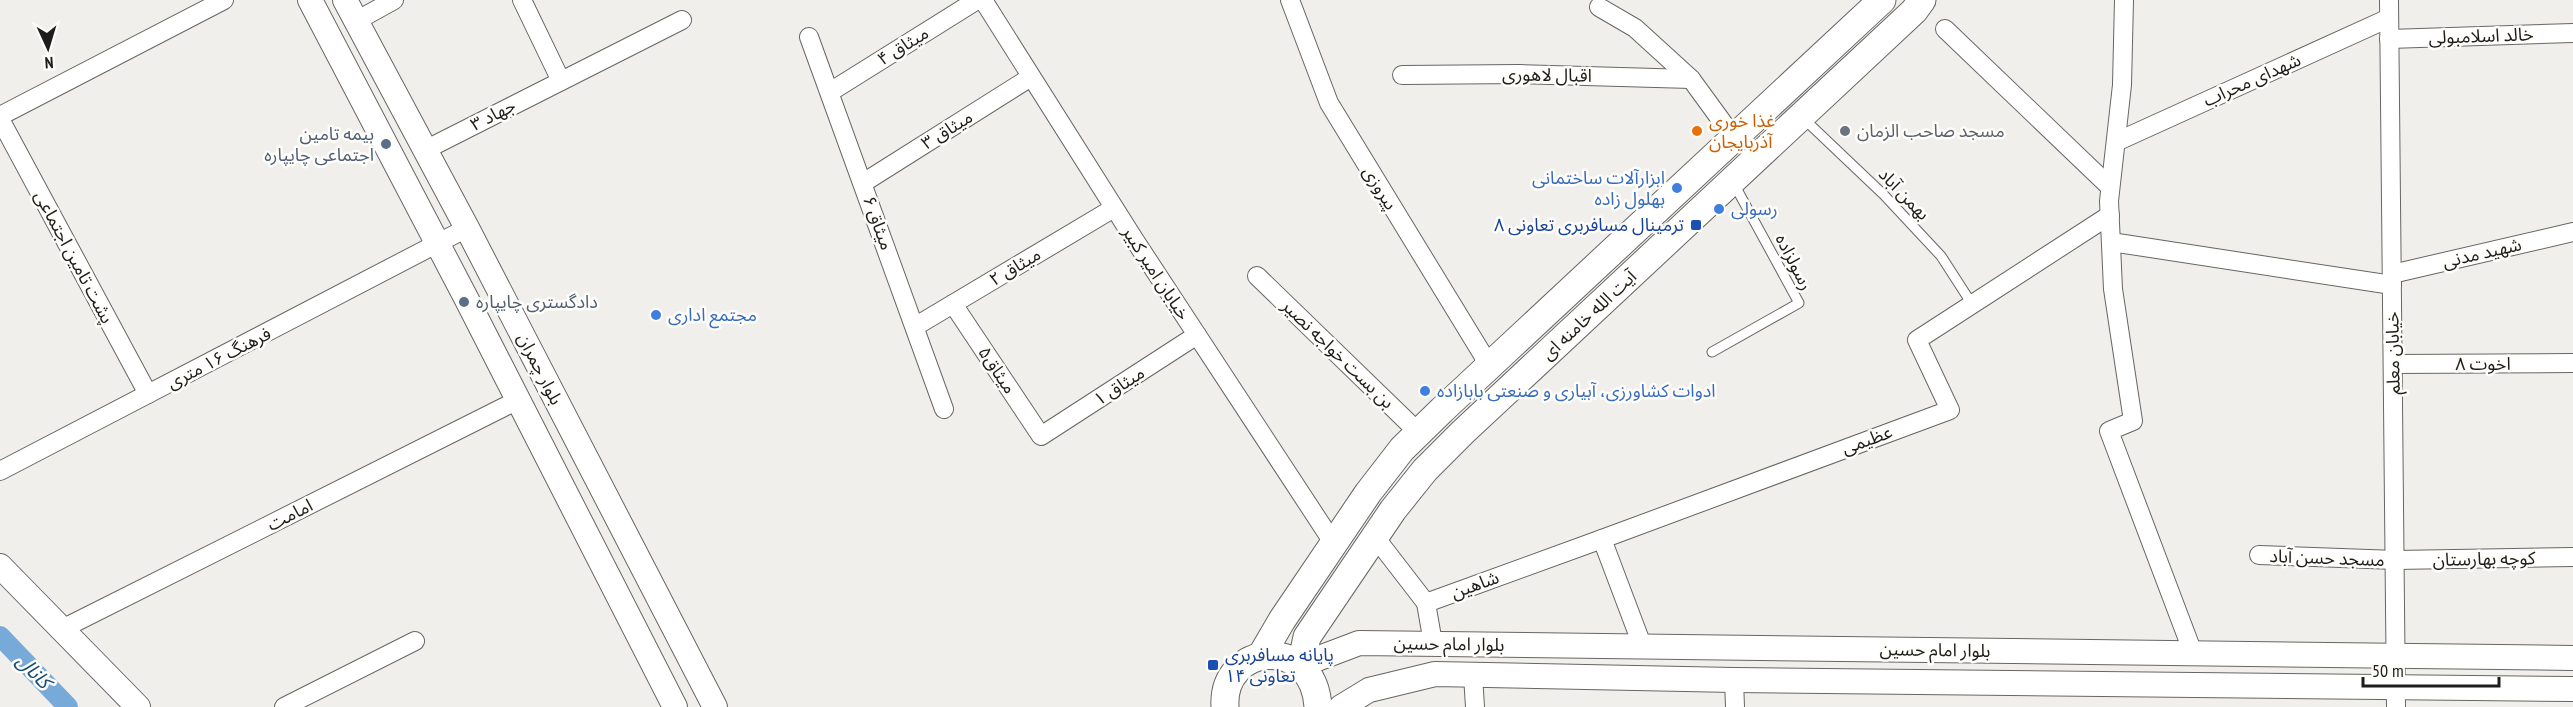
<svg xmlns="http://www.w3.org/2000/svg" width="2573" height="707" font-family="'PT Sans Narrow','Noto Sans Arabic',sans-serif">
	<rect width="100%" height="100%" fill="#f0efec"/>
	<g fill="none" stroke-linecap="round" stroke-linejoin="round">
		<polyline stroke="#78aad9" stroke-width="20" points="0,636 68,707"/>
		<g stroke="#686664" stroke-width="11">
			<g id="service">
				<polyline points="1803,118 1884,195 1941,256 1972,304"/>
				<polyline points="1712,352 1799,303 1734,184"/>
			</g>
		</g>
		<g stroke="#686664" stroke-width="20">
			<g id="minor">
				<polyline points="522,0 561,81"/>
				<polyline points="983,0 1134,239 1334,544"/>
				<polyline points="1290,0 1329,103 1489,365"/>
				<polyline points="2124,0 2122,85 2109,201 2113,289 2133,421 2109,431 2193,653"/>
				<polyline points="2389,0 2396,707"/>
				<polyline points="1599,7 1635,28 1691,79 1734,138"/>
				<polyline points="356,21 394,0"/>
				<polyline points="1945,29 2110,187"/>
				<polyline points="809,37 944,409"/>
				<polyline points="2389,39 2573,33"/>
				<polyline points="1402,75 1519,74 1691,79"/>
				<polyline points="830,92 977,0"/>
				<polyline points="0,116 224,0"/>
				<polyline points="0,119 148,394"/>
				<polyline points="2116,142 2389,18"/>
				<polyline points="425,150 682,20"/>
				<polyline points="863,183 1031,77"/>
				<polyline points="2111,242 2392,285"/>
				<polyline points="2392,274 2573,232"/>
				<polyline points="1257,276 1419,433"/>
				<polyline points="953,304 1041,436 1197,335"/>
				<polyline points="916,326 1114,208"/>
				<polyline points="2393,364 2573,363"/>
				<polyline points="0,471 467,228"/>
				<polyline points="1375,537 1426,603 1602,539"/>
				<polyline points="2259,555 2396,560 2573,557"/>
				<polyline points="1426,603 1433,643"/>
				<polyline points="62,629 518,400"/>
				<polyline points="1642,645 1602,539 1950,410 1917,340 2110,215"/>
				<polyline points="1473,675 1475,707"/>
				<polyline points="1734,680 1735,707"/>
				<polyline points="284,707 415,641"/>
			</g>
		</g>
		<g stroke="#686664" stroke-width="26">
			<g id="tertiary">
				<polyline points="310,0 466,298 675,707"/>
				<polyline points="345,0 467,228 715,707"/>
				<polyline points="0,566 138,707"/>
				<polyline points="1301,665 1359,643 2573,658"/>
				<polyline points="1341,707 1369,690 1435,674 1734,680 2573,689"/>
			</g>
		</g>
		<g stroke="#686664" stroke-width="29">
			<g id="secondary">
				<polyline points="1261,656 1282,620 1368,493 1402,449 1442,410 1882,0"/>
				<polyline points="1301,665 1307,637 1393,510 1425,470 1463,432 1914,11 1922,0"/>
				<path d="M 1225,707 C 1221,643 1314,634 1318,707"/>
			</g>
		</g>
		<use href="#service" stroke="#fff" stroke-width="9"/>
		<use href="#minor" stroke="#fff" stroke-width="18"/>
		<use href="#tertiary" stroke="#fff" stroke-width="24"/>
		<use href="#secondary" stroke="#fff" stroke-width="27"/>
	</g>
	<circle fill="#e8710a" stroke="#fefdf9" stroke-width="2" cx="1697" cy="131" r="6"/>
	<circle fill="#6b7280" stroke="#fefdf9" stroke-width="2" cx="1845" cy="131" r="6"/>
	<g fill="#5c6f8a" stroke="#fefdf9" stroke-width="2">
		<circle cx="386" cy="144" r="6"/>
		<circle cx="464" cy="302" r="6"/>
	</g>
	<g fill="#3f7fe0" stroke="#fefdf9" stroke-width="2">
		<circle cx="1677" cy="188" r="6"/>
		<circle cx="1719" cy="209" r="6"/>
		<circle cx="656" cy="315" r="6"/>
		<circle cx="1425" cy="391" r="6"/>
	</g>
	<g fill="#1a4fb4" stroke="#fefdf9" stroke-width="2">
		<rect x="1690" y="219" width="12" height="12" rx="3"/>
		<rect x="1207" y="659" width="12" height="12" rx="3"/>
	</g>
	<g text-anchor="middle" stroke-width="5" stroke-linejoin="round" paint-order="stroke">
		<g font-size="18" fill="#1d1d1c" stroke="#fefdf9">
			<text transform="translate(2481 36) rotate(-2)" y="6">خالد اسلامبولی</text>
			<text transform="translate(903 46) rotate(-32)" y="6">میثاق ۴</text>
			<text transform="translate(1547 75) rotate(1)" y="6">اقبال لاهوری</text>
			<text transform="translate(2252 80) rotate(-24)" y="6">شهدای محراب</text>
			<text transform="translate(493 115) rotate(-27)" y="6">جهاد ۳</text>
			<text transform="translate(947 130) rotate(-32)" y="6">میثاق ۳</text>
			<text transform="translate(1380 188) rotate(58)" y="6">پیروزی</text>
			<text transform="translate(1904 194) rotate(46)" y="6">بهمن آباد</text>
			<text transform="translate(878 223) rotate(70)" y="6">میثاق ۶</text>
			<text transform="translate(2482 253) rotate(-13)" y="6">شهید مدنی</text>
			<text transform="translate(74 257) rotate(62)" y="6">پشت تامین اجتماعی</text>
			<text transform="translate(1794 262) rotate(63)" y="6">رسولزاده</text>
			<text transform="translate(1015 267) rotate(-31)" y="6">میثاق ۲</text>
			<text transform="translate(1156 273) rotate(57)" y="6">خیابان امیر کبیر</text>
			<text transform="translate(1589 315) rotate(-43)" y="6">آیت الله خامنه ای</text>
			<text transform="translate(2393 353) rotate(-91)" y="6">خیابان معلم</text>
			<text transform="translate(1338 354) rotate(44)" y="6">بن بست خواجه نصیر</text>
			<text transform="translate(219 358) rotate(-27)" y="6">فرهنگ ۱۶ متری</text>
			<text x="2483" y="370">اخوت ۸</text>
			<text transform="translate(540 369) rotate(63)" y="6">بلوار چمران</text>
			<text transform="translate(997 370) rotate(56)" y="6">میثاق۵</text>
			<text transform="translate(1119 386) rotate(-33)" y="6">میثاق ۱</text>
			<text transform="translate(1867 440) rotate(-20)" y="6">عظیمی</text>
			<text transform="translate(290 515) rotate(-27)" y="6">امامت</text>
			<text transform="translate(2327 558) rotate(2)" y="6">مسجد حسن آباد</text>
			<text transform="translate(2484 559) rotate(-1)" y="6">کوچه بهارستان</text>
			<text transform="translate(1475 585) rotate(-20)" y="6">شاهین</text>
			<text transform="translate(1449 644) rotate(1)" y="6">بلوار امام حسین</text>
			<text transform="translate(1935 650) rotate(1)" y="6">بلوار امام حسین</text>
		</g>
		<g font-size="18" fill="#c56008" stroke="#fefdf9" text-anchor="start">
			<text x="1709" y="127">غذا خوری<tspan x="1709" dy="21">آذربایجان</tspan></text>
		</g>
		<g font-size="18" fill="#5b616d" stroke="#fefdf9" text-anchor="start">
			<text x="1857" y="137">مسجد صاحب الزمان</text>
		</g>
		<g font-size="18" fill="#4e5e75" stroke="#fefdf9" text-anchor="end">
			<text x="374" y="140">بیمه تامین<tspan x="374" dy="21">اجتماعی چایپاره</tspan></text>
			<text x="476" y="308" text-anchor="start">دادگستری چایپاره</text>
		</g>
		<g font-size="18" fill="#366cbe" stroke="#fefdf9" text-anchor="start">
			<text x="1665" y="184" text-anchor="end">ابزارآلات ساختمانی<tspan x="1665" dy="21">بهلول زاده</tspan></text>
			<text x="1731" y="215">رسولی</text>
			<text x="668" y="321">مجتمع اداری</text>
			<text x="1437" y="397">ادوات کشاورزی، آبیاری و صنعتی بابازاده</text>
		</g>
		<g font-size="18" fill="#164399" stroke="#fefdf9" text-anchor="end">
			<text x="1684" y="231">ترمینال مسافربری تعاونی ۸</text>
			<text x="1225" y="661" text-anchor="start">پایانه مسافربری<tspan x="1225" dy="21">تعاونی ۱۴</tspan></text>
		</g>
		<g font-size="20" font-style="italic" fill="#174f7b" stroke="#fefdf9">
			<text transform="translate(34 671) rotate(46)" y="7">کانال</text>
		</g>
	</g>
	<g transform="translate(48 48) rotate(176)" stroke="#fefdf9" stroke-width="4.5" paint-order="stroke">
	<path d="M0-4.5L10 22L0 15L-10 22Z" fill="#1d1d1c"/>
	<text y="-9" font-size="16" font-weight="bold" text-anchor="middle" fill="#1d1d1c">N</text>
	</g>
	<path d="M2363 677v9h136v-9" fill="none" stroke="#1d1d1c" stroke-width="3"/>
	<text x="2372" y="677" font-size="18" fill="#1d1d1c" stroke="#fefdf9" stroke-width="4.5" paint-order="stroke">50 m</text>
</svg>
